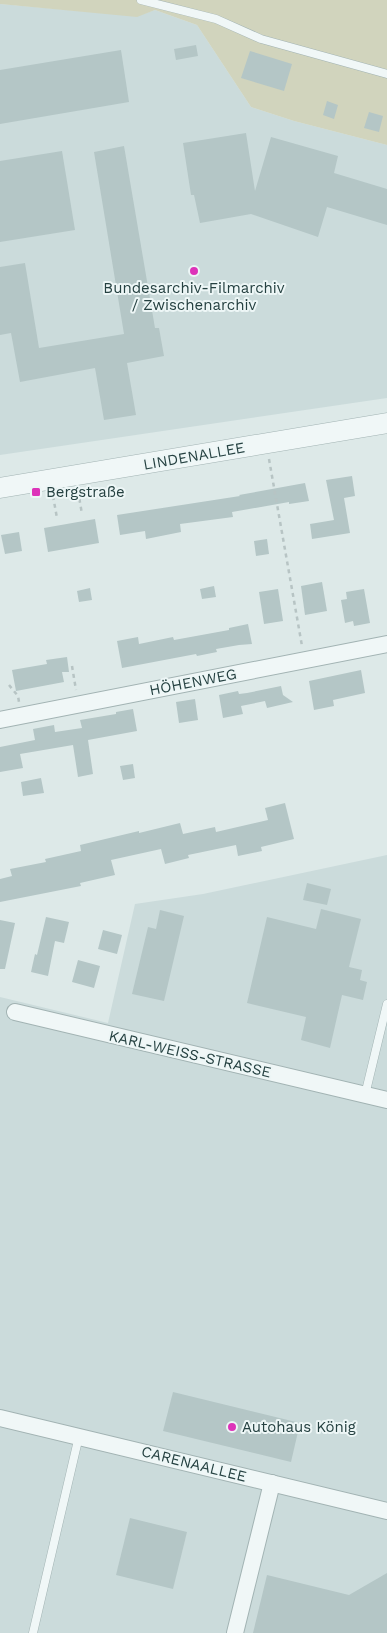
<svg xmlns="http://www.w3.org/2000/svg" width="387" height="1633" font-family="'Work Sans',sans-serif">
	<rect width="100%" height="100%" fill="#dde9e8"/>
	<g fill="#cbdbdb">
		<polygon points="0,4 137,16 155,10 197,25 251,107 294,121 387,145 387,398 0,455"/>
		<polygon points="387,855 387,1633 0,1633 0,997 108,1023 135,904 203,894"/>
	</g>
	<polygon fill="#d1d4bd" points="0,0 387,0 387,145 294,121 251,107 197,25 155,10 137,17 0,4"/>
	<g fill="#b4c6c6">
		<polygon points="196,45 198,56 176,60 174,49"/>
		<polygon points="121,50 129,102 0,124 0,70"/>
		<polygon points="250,51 292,64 284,91 241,78"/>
		<polygon points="327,101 338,105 334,119 323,115"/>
		<polygon points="369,112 383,116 379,132 364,128"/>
		<polygon points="246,133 255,191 271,137 338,156 334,173 387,189 387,225 327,207 318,237 251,214 200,223 194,195 191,195 183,143"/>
		<polygon points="124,146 155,328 159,328 164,356 127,363 136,415 104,420 95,368 20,382 11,333 0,335 0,267 25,263 39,348 124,334 94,152"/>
		<polygon points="62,151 75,230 0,242 0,161"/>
		<polygon points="352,476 355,496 344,498 350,533 312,539 310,524 334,520 326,480"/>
		<polygon points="305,483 309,501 289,504 289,502 232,512 233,517 180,524 181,532 146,539 145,531 120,535 117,515 240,496 239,495"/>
		<polygon points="95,519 99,543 48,552 44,528"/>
		<polygon points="19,532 22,551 5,554 1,535"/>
		<polygon points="267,539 269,554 256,556 254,541"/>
		<polygon points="322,582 327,611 305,615 301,586"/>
		<polygon points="214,586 216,597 202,599 200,589"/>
		<polygon points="90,588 92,600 79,602 77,591"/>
		<polygon points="278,589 283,621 264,624 259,592"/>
		<polygon points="364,589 370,623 354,626 353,621 345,623 341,600 347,599 346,592"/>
		<polygon points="248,624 252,644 239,645 216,649 217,652 197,656 196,654 122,668 117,641 138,637 139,644 173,637 174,640 229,630 229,628"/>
		<polygon points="67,657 69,672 62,672 64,682 16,691 12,670 47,664 46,660"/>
		<polygon points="361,670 365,693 333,700 334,706 314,710 309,681"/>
		<polygon points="281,686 283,695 293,702 267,708 265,701 241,706 243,714 223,718 219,695 238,691 239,694 247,693"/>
		<polygon points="195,699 198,720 179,723 176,702"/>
		<polygon points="133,709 137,731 88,740 93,774 78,777 73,745 20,754 23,768 0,772 0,747 35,740 33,729 54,725 55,732 82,728 80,720 116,714 116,712"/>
		<polygon points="133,764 135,778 123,780 120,766"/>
		<polygon points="41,778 44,793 23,796 21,782"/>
		<polygon points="285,803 294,839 261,847 262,851 238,856 236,845 188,855 189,858 165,864 161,849 111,860 115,875 80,883 81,886 0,902 0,879 12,876 10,869 46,862 45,859 81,851 80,845 139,831 139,833 180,823 183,834 215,827 216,832 268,820 265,808"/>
		<polygon points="307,883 331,889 327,905 303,900"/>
		<polygon points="321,909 361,919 349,967 362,970 360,980 367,982 363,1000 342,995 330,1048 301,1040 306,1017 247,1003 267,917 316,929"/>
		<polygon points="160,910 184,916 164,1001 132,994 148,927 156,929"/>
		<polygon points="46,917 69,922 64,943 55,941 48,976 31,972 35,954 37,955"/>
		<polygon points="0,920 15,923 5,969 0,969"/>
		<polygon points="103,930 122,935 117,954 98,949"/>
		<polygon points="78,960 100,966 94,988 72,982"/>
		<polygon points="173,1392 300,1423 291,1462 163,1431"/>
		<polygon points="130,1518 187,1532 173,1589 116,1575"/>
		<polygon points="387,1573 387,1633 253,1633 267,1575 349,1595"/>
	</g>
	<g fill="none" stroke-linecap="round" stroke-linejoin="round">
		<g stroke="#a2b3b3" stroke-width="9">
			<g id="service">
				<polyline points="141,0 216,19 261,39 387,74"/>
				<polyline points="365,1095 387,1004"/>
				<polyline points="33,1633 79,1436"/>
			</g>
		</g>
		<g stroke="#a2b3b3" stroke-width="18">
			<g id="minor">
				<polyline points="0,720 387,644"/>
				<polyline points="15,1012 387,1100"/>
				<polyline points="0,1418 387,1511"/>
				<polyline points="235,1633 272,1483"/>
			</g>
		</g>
		<g stroke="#a2b3b3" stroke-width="21">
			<polyline id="tertiary" points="0,488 387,423"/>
		</g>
		<g stroke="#b7c4c4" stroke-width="2.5" stroke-dasharray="4 4" stroke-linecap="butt">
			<polyline points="269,459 302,646"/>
			<polyline points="78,491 82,514"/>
			<polyline points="53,496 57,518"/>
			<polyline points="72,666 76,690"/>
			<polyline points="9,685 18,696 19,702"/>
		</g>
		<use href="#service" stroke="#f0f7f7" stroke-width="8"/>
		<use href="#minor" stroke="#f0f7f7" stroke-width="16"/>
		<use href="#tertiary" stroke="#f0f7f7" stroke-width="20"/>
	</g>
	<g fill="#dd33b9" stroke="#edf6f6" stroke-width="2">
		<circle cx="194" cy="271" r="5"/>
		<rect x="31" y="487" width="10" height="10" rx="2.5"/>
		<circle cx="232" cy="1427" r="5"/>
	</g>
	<g text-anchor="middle" stroke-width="4" stroke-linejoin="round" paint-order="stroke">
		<g font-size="15" fill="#254141" stroke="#edf6f6" text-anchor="start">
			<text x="194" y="293" text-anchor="middle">Bundesarchiv-Filmarchiv<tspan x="194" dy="17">/ Zwischenarchiv</tspan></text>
			<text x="46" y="497">Bergstraße</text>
			<text x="242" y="1432">Autohaus König</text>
		</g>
		<g font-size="15" fill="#254141" stroke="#edf6f6">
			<text transform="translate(194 456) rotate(-10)" y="5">LINDENALLEE</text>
			<text transform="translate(193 682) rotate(-11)" y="5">HÖHENWEG</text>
			<text transform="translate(190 1054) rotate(13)" y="5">KARL-WEISS-STRASSE</text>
			<text transform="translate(194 1464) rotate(14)" y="5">CARENAALLEE</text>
		</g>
	</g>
</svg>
